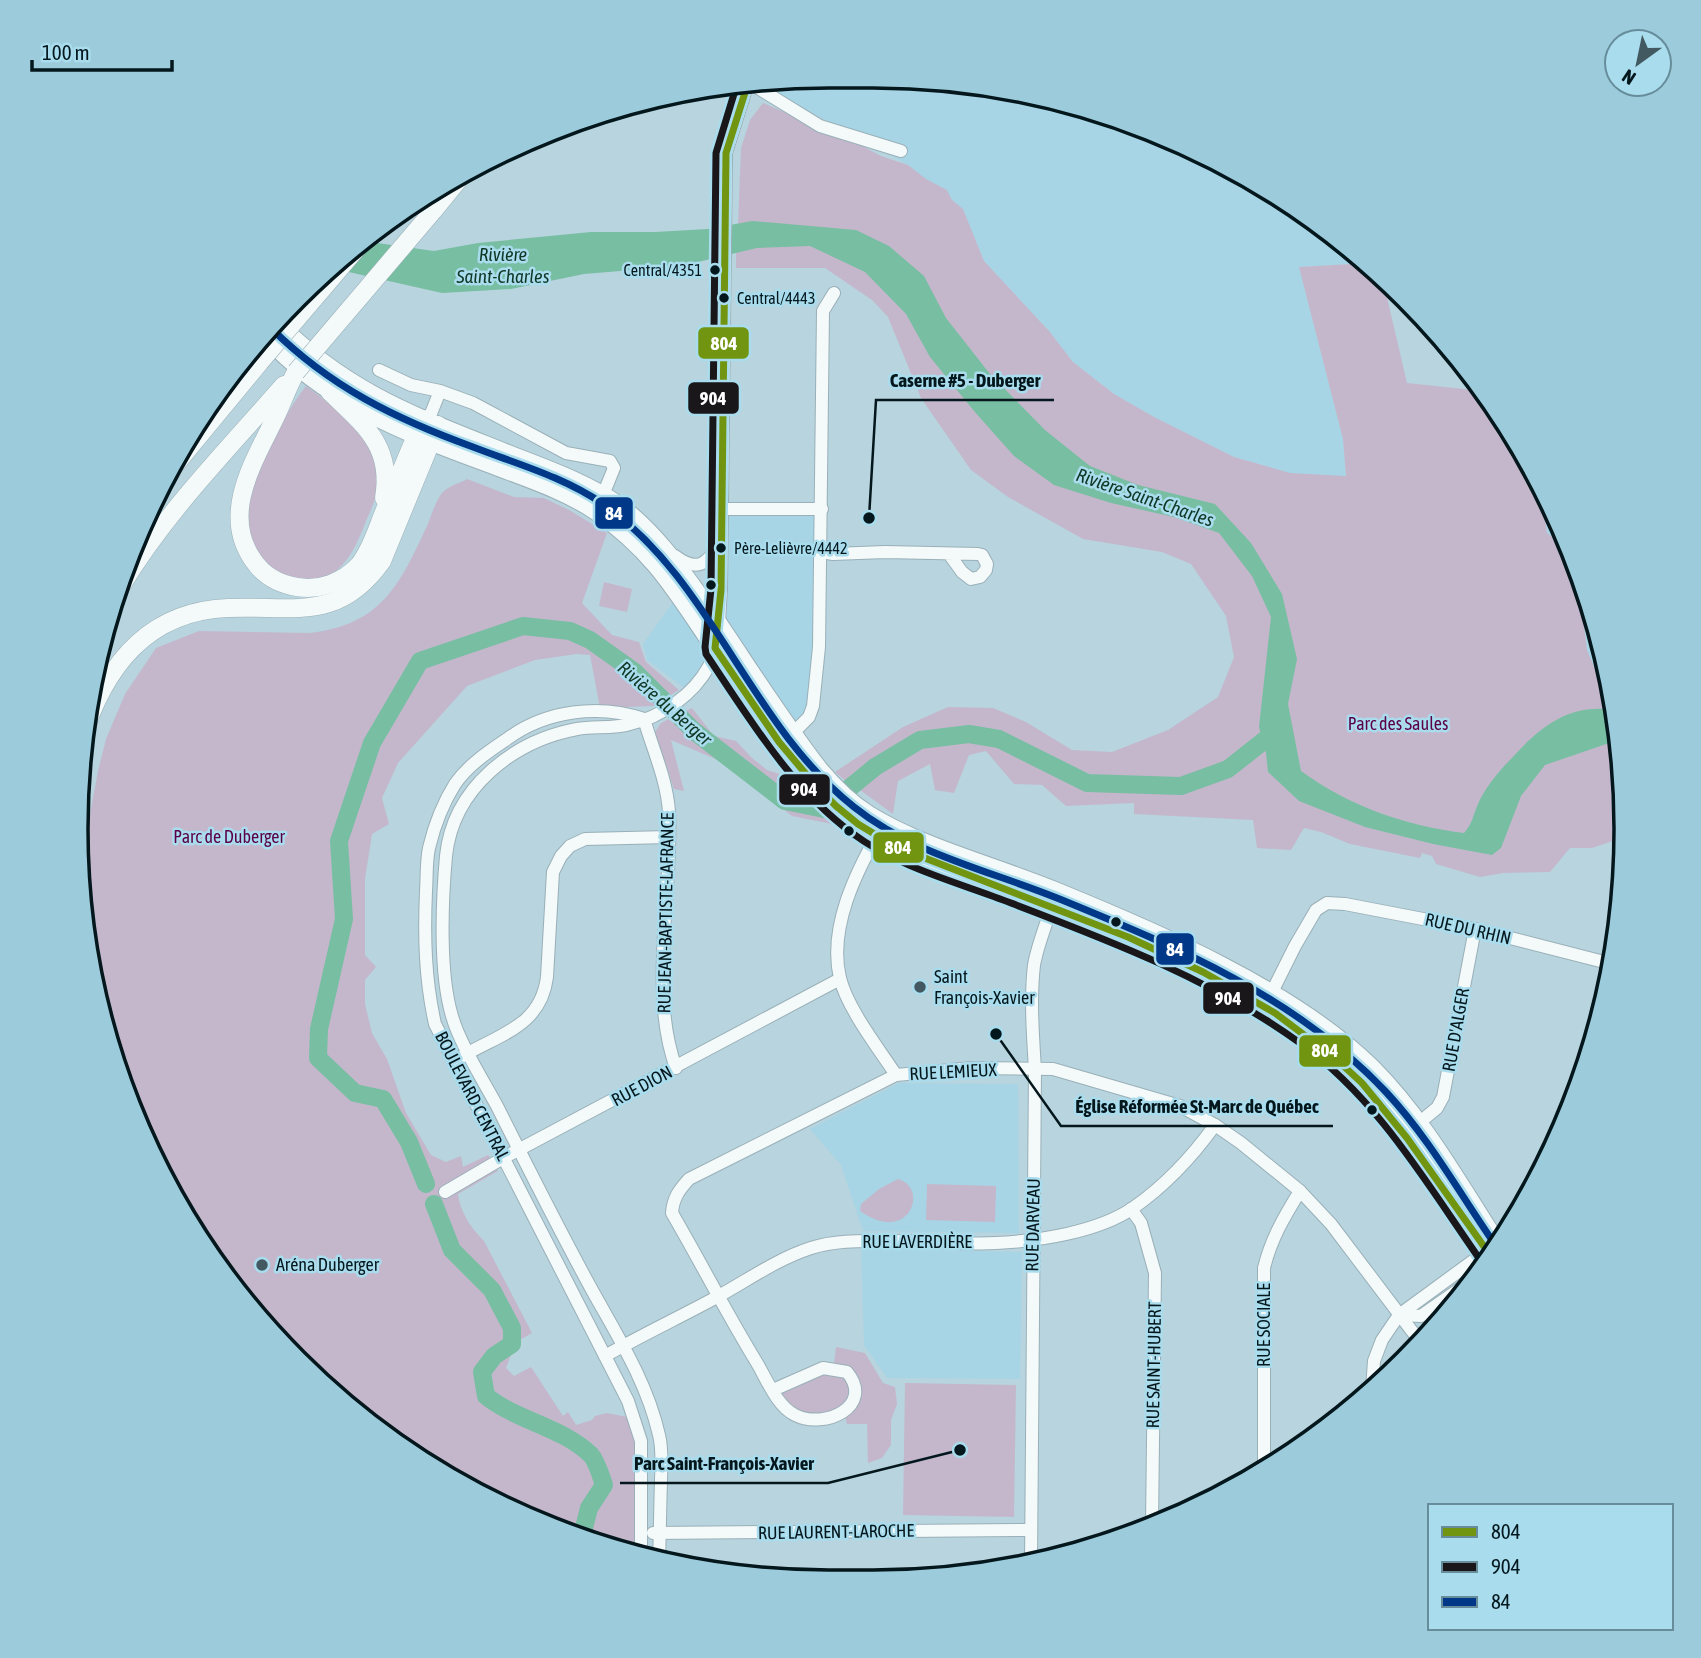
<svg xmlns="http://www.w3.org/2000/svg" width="1701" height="1658" font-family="'Asap Condensed',sans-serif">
	<rect width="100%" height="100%" fill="#b8d4de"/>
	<g fill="#a7d5e5">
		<polygon points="829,75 971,82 1115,115 1249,176 1369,263 1299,267 1343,439 1346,477 1290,473 1234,457 1154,417 1114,394 1073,362 1049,331 984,261 963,209 908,165 768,89 773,81"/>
		<polygon points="1541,485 1548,496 1568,549 1547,533"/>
		<polygon points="720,503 823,503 813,706 793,733 718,621"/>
		<polygon points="1578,575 1600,634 1606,672 1596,671 1587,650"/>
		<polygon points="679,594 715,648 690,692 647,660 643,644"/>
		<polygon points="899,1083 1018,1084 1019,1233 863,1231 841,1165 810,1129"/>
		<polygon points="861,1248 1022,1252 1020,1379 887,1378 864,1345"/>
	</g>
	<g fill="#c4b7cc">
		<polygon points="763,103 851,140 881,156 908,165 926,179 947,190 952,200 963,209 984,261 1049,331 1073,362 1114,394 1154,417 1234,457 1290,473 1346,476 1343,439 1299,267 1369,263 1382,276 1407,383 1483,391 1541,485 1547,533 1568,549 1578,575 1587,650 1596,671 1606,672 1624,780 1622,838 1592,848 1570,848 1550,872 1503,873 1480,877 1436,864 1432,856 1422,853 1420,858 1350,844 1321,832 1304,828 1291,850 1257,848 1253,820 1134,814 1134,803 1066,806 1042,785 1014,784 986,751 969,755 954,793 935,790 930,764 898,781 893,814 860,790 858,791 835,772 903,727 948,707 993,708 1026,722 1072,750 1112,752 1168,730 1218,697 1234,657 1226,616 1191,564 1162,552 1083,539 1008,497 971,470 921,398 888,317 872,300 825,268 736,268 736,251 757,245 811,244 866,270 908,313 931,356 1016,454 1056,483 1111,501 1174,514 1221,530 1256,573 1274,617 1266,742 1264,744 1265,748 1293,660 1281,594 1248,544 1214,506 1134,488 1088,468 1042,431 987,375 941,316 922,277 888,250 854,234 738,225 741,148 750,120"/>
		<path d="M 306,386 C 329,403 353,419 367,445 C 375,458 380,475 377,491 C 375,501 370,512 366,521 C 356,547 344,577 311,581 C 299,582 281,575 271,568 C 262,562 251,544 248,533 C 239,499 284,413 306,386 Z"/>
		<path d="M 467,479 L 514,497 L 544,498 L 569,510 L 607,533 L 582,603 L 612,635 L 639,642 L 646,662 L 679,690 L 653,706 L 600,708 L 590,655 L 577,654 L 535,660 L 467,686 L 398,763 L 382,798 L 389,824 L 372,834 L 365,879 L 365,955 L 376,967 L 365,980 L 365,1004 L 372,1033 L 387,1059 L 406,1113 L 431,1155 L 446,1162 L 461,1156 L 463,1167 L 488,1155 L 498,1171 L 458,1194 C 460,1212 471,1228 484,1241 L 532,1333 L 516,1342 L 506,1368 L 514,1376 L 531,1367 L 563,1416 L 568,1412 L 576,1425 L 592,1420 L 595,1416 L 607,1413 L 628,1417 L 636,1447 L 635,1554 L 587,1543 L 452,1482 L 332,1396 L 231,1288 L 153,1162 L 101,1024 L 83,914 L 84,880 L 88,825 L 98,771 L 106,739 L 125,694 L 156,648 L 199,631 L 309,633 C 381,625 399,586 427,526 C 431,517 436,499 443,492 C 449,486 460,483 467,479 Z"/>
		<polygon points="604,582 632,589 627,612 599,606"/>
		<polygon points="692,708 714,736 736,741 752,758 767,770 789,777 805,800 832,824 792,816 720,761 671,740 684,791 674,789 655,732 661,723"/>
		<path d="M 898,1179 C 930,1188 909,1246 860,1211 L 861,1204 L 879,1189 Z"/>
		<polygon points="927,1184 996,1186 995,1222 926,1220"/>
		<polygon points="836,1347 865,1353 883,1383 895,1387 897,1404 891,1420 891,1445 882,1458 868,1463 867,1424 847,1424 845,1416 856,1405 859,1381 855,1376 834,1364"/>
		<path d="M 824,1373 L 844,1376 L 851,1390 L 841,1409 C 812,1417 796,1421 780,1391 Z"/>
		<polygon points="905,1383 1016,1385 1014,1517 903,1515"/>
	</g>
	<path fill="#78bea2" d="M 752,221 L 856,230 L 889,246 L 924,276 L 946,318 L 990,374 L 1045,430 L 1090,466 L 1138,485 L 1215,504 L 1251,543 L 1282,594 L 1297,659 L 1288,704 L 1301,771 C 1351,807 1403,825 1464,833 C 1473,823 1473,815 1478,804 C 1485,788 1498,772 1510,760 C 1538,729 1568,703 1613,710 L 1618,740 L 1545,765 L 1521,796 L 1501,848 L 1492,855 L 1433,844 L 1365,827 L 1299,801 L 1268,772 L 1266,753 L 1259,727 L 1271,617 L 1252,576 L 1219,533 L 1174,517 L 1111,503 L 1054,485 L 1014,456 L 974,411 L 930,357 L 906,314 L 865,272 L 810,246 L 757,248 L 681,266 L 584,274 L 511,289 L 442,293 L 331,268 L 363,241 L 434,251 L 478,243 L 591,232 L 655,232 L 708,229 Z"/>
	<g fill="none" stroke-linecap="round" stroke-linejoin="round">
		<g stroke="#78bea2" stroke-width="18">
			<polyline points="426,1184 409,1142 383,1099 355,1093 318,1058 319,1029 344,919 339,841 372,743 420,661 523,626 570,631 590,640 635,672 694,731 785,801 824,809 875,767 920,740 969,734 999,739 1087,783 1181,786 1228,769 1280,728"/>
			<path d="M 434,1204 L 452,1250 L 492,1290 L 512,1328 L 512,1344 L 494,1356 L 482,1372 L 486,1396 C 517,1421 562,1427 591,1455 C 597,1462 601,1476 604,1485 L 589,1508 L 581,1540"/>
		</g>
		<g stroke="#99b0b8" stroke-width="14">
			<g id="minor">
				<polyline points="750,83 820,126 901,151"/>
				<polyline points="379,370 411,385 440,391 473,403 566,453 610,461 614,468 603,495"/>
				<polyline points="428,421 440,391"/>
				<polyline points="721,509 822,509"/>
				<polyline points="821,552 833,554 885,552 978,554 982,555 987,564 986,570 980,577 971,579 962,572 949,554"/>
				<path d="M 675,556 C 698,573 706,564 721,543"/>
				<path d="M 644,719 C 653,750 667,780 669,812 C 673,894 648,990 676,1068"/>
				<polyline points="793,733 809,717 813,706 819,647 823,311 834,293"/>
				<path d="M 880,830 C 856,872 828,928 840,978 C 847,1008 879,1049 896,1075"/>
				<polyline points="1265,1006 1295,946 1316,910 1327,903 1345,904 1475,929 1608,963 1608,974"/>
				<path d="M 463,1056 C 500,1034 541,1026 547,977 L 553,872 L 561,856 L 570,846 L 585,839 L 669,837"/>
				<polyline points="1420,1122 1437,1108 1443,1097 1475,929"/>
				<polyline points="445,1192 503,1158 840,979"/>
				<polyline points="1131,1209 1141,1223 1155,1273 1152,1525"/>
				<polyline points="1399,1315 1421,1316 1471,1281"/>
				<path d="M 605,1356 C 642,1335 680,1317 717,1297 C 748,1280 777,1259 811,1248 C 841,1238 875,1242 906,1241 C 936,1241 966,1245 996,1243 C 1039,1241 1098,1232 1133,1208 C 1166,1185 1192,1157 1215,1125"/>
				<polyline points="1372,1389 1374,1361 1382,1340 1399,1315 1492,1247"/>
				<path d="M 773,1390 L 823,1368 L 847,1372 C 875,1406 825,1430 795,1415 C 777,1406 767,1380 757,1363 C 727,1314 701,1263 672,1213 C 673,1198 679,1190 689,1179 L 896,1075 L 972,1068 L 1053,1069 L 1180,1106 L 1215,1125 L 1241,1143 L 1300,1191 L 1331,1224 L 1421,1343"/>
				<path d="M 1264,1468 L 1264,1268 C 1271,1239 1284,1217 1300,1191"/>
				<polyline points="653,1533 1031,1530"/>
				<path d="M 641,1556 L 641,1441 L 628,1401 L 435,1024 C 425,979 424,937 426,891 C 427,877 426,862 429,848 C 434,827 443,803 455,784 C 468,765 488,752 507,739 C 546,710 599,704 644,719"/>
				<path d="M 659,1560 C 660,1534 660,1508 661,1483 C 661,1467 663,1450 659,1435 C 647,1382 618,1337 592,1290 C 559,1230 528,1168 497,1106 C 483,1080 459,1042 452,1016 C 439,973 442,901 446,856 C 453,788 513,741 577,729 C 594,726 613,729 630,724 C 662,717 694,694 709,666 C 720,644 719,613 721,590 L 726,153 L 748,83"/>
				<path d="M 1031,1563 L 1035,1070 C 1033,1036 1030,999 1034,965 C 1038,943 1047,922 1054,901"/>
			</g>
		</g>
		<g stroke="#99b0b8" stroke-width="18">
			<g id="major">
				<path d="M 276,321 C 348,393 416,416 508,453 C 546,468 584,481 618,504 C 656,532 681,569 708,607 C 745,661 779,716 819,768 C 834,786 850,802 869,814 C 922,847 997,866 1055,890 C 1158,932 1292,989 1372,1067 C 1423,1118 1459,1183 1498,1243"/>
				<path d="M 264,335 C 323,402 406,434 488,464 C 524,478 563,490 596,512 C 648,548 671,584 705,635 C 747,697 788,768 847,815 C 906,863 986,879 1055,908 C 1171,957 1294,1005 1379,1100 C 1421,1147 1453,1204 1490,1255"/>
			</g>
		</g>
		<g stroke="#99b0b8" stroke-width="19">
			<g id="highway">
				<polyline points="433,211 464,173"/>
				<path d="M 296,372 C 288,386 283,401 276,416 C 255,460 220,513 253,560 C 263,575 279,584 297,587 C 320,591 343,582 359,565 C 371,550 377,529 384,512 C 397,481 410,450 423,419"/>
				<path d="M 330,392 C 364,425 393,446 384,498"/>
				<polyline points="204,408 228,389"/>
				<polyline points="170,471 260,362"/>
				<path d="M 121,586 C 166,512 227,450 284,385"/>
				<path d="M 81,741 C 104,668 146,611 228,608 C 294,605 338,623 382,561 L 438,425"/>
			</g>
		</g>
		<use href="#minor" stroke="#f4f9fa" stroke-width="12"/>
		<use href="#major" stroke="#f4f9fa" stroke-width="16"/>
		<use href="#highway" stroke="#f4f9fa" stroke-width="18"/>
		<g stroke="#99b0b8" stroke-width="19" stroke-linecap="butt">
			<g id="highway-bridge">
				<polyline points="260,362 364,240"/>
				<polyline points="296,372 433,211"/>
			</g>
		</g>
		<use href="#highway-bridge" stroke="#f4f9fa" stroke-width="18"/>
		<g stroke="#a9dced" stroke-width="12">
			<polyline id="bus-1" points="748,83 726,153 721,590 715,648 779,742 816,786 836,806 858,824 894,846 1128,937 1203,972 1275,1013 1336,1059 1362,1083 1407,1138 1490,1255"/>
		</g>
		<g stroke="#a9dced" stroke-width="12">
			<path id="bus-2" d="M 737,84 L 716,153 L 711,589 L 705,647 L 706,654 C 749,718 790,787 852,833 C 899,868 957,882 1011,903 C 1111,941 1213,980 1300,1043 C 1378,1099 1427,1184 1481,1261"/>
		</g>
		<g stroke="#a9dced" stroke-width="12">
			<path id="bus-3" d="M 271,328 C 330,387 396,419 473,447 C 517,464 564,477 603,504 C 713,581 749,724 854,807 C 914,855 992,871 1062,900 C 1179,948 1298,998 1386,1092 C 1429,1138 1460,1194 1496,1246"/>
		</g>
		<use href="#bus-1" stroke="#729511" stroke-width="7"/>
		<use href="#bus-2" stroke="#1a171b" stroke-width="7"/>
		<use href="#bus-3" stroke="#013888" stroke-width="7"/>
	</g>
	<g fill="#04171d" stroke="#a9dced" stroke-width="2.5">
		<circle cx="715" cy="270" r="6"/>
		<circle cx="724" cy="298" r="6"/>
		<circle cx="721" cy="548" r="6"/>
		<circle cx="711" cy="585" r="6"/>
		<circle cx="849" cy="831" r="6"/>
		<circle cx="1116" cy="922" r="6"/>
		<circle cx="1372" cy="1110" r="6"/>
	</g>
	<g fill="#435961" stroke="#a9dced" stroke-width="2.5">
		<circle cx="920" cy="987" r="7"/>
		<circle cx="262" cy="1265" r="7"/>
	</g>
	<g text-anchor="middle" stroke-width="5" stroke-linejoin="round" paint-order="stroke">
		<g font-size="16" fill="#04171d" stroke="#a9dced" text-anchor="start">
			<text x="702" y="276" text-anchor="end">Central/4351</text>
			<text x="737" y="304">Central/4443</text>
			<text x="734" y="554">Père-Lelièvre/4442</text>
		</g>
		<g font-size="18" fill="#5b0048" stroke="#a9dced">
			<text x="1398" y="730">Parc des Saules</text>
			<text x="229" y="843">Parc de Duberger</text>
		</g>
		<g font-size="18" fill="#04171d" stroke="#a9dced">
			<text transform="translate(666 913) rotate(-89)" y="6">RUE JEAN-BAPTISTE-LAFRANCE</text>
			<text transform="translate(1468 929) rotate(13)" y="6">RUE DU RHIN</text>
			<text transform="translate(1456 1030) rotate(-80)" y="6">RUE D'ALGER</text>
			<text transform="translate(953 1072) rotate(-3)" y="6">RUE LEMIEUX</text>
			<text transform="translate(642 1086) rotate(-28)" y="6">RUE DION</text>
			<text transform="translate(472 1096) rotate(63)" y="6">BOULEVARD CENTRAL</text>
			<text transform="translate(1033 1225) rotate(-89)" y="6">RUE DARVEAU</text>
			<text x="917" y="1248">RUE LAVERDIÈRE</text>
			<text transform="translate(1264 1325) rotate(-90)" y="6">RUE SOCIALE</text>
			<text transform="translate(1154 1365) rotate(-89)" y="6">RUE SAINT-HUBERT</text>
			<text transform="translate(836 1532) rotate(-1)" y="6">RUE LAURENT-LAROCHE</text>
		</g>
		<g font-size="18" fill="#04171d" stroke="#a9dced" text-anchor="start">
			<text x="934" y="983">Saint<tspan x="934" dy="21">François-Xavier</tspan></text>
			<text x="276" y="1271">Aréna Duberger</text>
		</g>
		<g font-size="19" font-style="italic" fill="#103725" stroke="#a9dced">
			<text x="503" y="261">Rivière<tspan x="503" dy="22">Saint-Charles</tspan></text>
			<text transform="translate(1145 497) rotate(19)" y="7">Rivière Saint-Charles</text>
			<text transform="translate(665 703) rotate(41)" y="7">Rivière du Berger</text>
		</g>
	</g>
	<path d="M0 0H1701V1658H0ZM829 88H873A741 741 0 0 1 1614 829V829A741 741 0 0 1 873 1570H829A741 741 0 0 1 88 829V829A741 741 0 0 1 829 88Z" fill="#9cccdc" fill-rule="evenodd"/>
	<path fill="none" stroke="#04171d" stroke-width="3.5" d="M829 88H873A741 741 0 0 1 1614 829V829A741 741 0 0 1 873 1570H829A741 741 0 0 1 88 829V829A741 741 0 0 1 829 88Z"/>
	<path fill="none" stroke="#04171d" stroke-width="2.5" d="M869 518L876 400H1054M996 1034L1061 1126H1333M960 1450L828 1483H620"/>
	<g fill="#04171d" stroke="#a9dced" stroke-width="2.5">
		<circle cx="869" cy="518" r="7"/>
		<circle cx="996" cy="1034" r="7"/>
		<circle cx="960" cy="1450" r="7"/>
	</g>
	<g font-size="19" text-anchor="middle" font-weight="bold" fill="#04171d" stroke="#a9dced" stroke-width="5" stroke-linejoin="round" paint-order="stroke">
		<text x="965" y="387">Caserne #5 - Duberger</text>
		<text x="1197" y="1113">Église Réformée St-Marc de Québec</text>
		<text x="724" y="1470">Parc Saint-François-Xavier</text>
	</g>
	<g stroke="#a9dced" stroke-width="2.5">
		<rect x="697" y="326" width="53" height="34" rx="7" fill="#729511"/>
		<rect x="687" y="381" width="53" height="34" rx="7" fill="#1a171b"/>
		<rect x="594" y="496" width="40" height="34" rx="7" fill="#013888"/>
		<rect x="778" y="773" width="53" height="33" rx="7" fill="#1a171b"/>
		<rect x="872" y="831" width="53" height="33" rx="7" fill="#729511"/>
		<rect x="1155" y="932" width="40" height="34" rx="7" fill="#013888"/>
		<rect x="1202" y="981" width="53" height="34" rx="7" fill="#1a171b"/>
		<rect x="1298" y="1034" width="54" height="34" rx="7" fill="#729511"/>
	</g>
	<g font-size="19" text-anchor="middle" font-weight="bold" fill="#fff">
		<text x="724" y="350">804</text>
		<text x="713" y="405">904</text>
		<text x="614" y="520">84</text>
		<text x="804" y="796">904</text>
		<text x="898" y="854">804</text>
		<text x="1175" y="956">84</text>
		<text x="1228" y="1005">904</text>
		<text x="1325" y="1057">804</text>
	</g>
	<rect x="1428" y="1504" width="245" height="126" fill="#a9dced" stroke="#678d9a" stroke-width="2"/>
	<rect x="1442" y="1527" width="35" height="10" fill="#729511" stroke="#678d9a" stroke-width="2"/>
	<text x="1491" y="1539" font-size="21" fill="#04171d">804</text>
	<rect x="1442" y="1562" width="35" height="10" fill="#1a171b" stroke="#678d9a" stroke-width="2"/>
	<text x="1491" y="1574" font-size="21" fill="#04171d">904</text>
	<rect x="1442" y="1597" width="35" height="10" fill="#013888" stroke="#678d9a" stroke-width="2"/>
	<text x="1491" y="1609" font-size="21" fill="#04171d">84</text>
	<g transform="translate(1638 63) rotate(213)"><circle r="33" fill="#a9dced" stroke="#678d9a" stroke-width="2"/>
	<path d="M0-5L12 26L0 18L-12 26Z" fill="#435961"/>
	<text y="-10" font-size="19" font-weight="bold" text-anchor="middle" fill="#04171d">N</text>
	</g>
	<path d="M32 60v10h140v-10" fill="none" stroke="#04171d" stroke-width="3.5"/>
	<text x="42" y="60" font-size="21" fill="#04171d" stroke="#a9dced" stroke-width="5" paint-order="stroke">100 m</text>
</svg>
